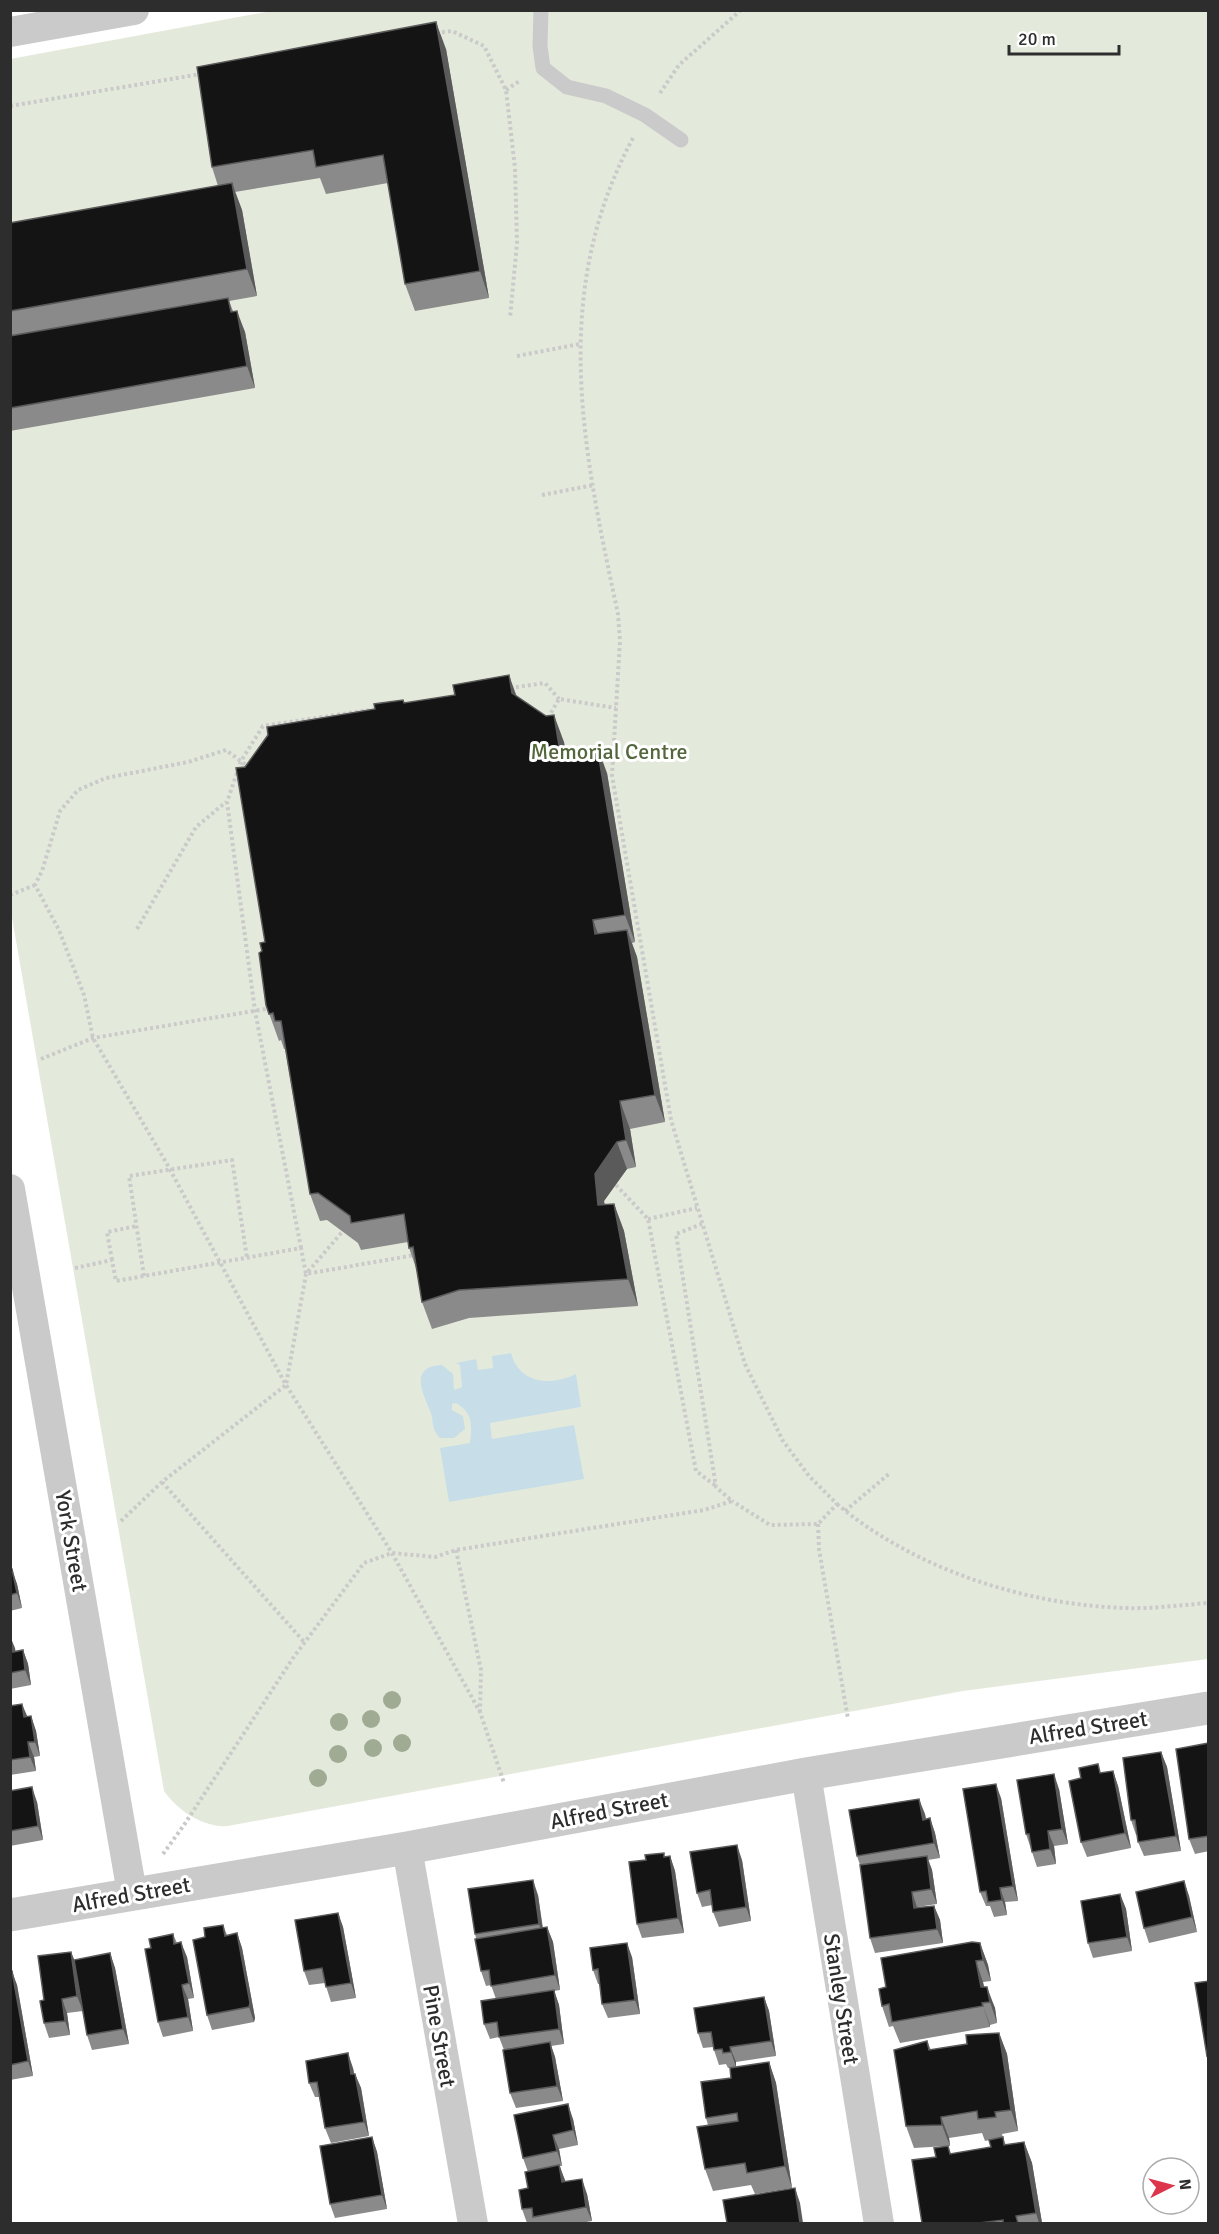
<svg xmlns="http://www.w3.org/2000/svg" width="1219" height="2234" font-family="Signika,sans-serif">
	<rect width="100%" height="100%" fill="#fff"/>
	<path fill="#e4eadb" d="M 277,10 L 1208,11 L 1208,1659 L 963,1691 L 228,1826 C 204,1828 178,1811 164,1791 L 11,912 L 10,59 Z"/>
	<path fill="#c7dee9" d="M 511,1353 C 519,1383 550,1387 576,1374 L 581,1407 L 490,1423 L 492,1439 L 574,1425 L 584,1479 L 449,1502 L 440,1448 L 470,1443 C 472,1425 473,1413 456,1403 L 452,1404 L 452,1410 L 463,1416 L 465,1429 L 454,1438 L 440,1438 C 433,1431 433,1426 432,1417 C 429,1402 403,1367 442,1365 L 453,1374 L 454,1390 L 462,1387 L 460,1365 L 456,1363 L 476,1359 L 478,1370 L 493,1368 L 492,1356 Z"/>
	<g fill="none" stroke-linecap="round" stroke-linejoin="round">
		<g stroke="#cacaca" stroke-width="4" stroke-dasharray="3 3" stroke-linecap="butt">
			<polyline points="436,33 452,31 484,46 506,90 515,168 517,243 510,318"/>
			<polyline points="506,90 521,80"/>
			<polyline points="660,93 679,65 741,10"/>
			<polyline points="10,106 201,74"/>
			<path d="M 633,138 C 549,294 583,450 618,614 L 620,641 L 612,775 L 671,1120 L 745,1364 L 783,1441 L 809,1476 L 837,1504 L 818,1524 L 770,1525 L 732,1501"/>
			<polyline points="517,356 580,344"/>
			<polyline points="542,495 594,485"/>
			<polyline points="510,688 545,683 559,699"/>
			<polyline points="548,718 559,699 616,708"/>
			<polyline points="250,768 226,750 188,762 106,778 78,790 60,811 42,871 35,885 59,930 84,995 93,1038 167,1164 286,1385 392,1553 480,1712 504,1783"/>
			<polyline points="10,895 35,885"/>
			<polyline points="137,929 196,827 226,802"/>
			<polyline points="41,1059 93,1038 271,1008"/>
			<polyline points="616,1185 648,1219 696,1471 716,1486"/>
			<polyline points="648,1219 697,1208"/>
			<polyline points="301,1248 255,1011 227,802 241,761 263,726 369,710"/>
			<polyline points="112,1260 107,1232 137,1226"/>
			<polyline points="75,1268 112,1260 116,1281 301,1248 306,1274 415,1255"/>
			<polyline points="144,1276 129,1176 232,1160 247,1258"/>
			<polyline points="162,1482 305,1643"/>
			<path d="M 837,1504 C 914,1569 1025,1605 1126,1608 C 1153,1609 1181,1605 1208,1603"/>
			<polyline points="845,1511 890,1473"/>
			<polyline points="121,1521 162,1482 286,1385 306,1274 343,1231"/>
			<polyline points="818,1524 819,1549 848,1719"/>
			<polyline points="456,1550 481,1670 480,1712"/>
			<polyline points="163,1854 184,1825 293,1658 364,1563 392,1553 435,1557 456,1550 704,1510 732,1501 716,1487 676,1234 702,1224"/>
		</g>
		<polyline stroke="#cacaca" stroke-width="15" points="541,10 540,46 543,68 567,87 606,96 645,115 681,140"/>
		<g stroke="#cacaca" stroke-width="30">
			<polyline points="10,32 134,10"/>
			<polyline points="10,1189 132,1893"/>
			<polyline points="806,1774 879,2224"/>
			<polyline points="407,1848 473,2224"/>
		</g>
		<polyline stroke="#cacaca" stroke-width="33" points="10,1915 407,1848 806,1774 1208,1708"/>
	</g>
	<g fill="#a0ab94">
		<circle cx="392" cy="1700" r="9"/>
		<circle cx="371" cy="1719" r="9"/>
		<circle cx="339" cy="1722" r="9"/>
		<circle cx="402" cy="1743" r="9"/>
		<circle cx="373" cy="1748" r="9"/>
		<circle cx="338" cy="1754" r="9"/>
		<circle cx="318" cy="1778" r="9"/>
	</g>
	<g fill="#8a8a8a" fill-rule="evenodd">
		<polygon points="446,49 489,298 415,311 405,284 388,183 326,194 320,178 235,192 242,210 257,296 229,301 233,311 245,332 255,388 10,431 10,223 218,186 212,167"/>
		<polygon points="517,696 564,742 565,751 607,773 635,942 632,943 637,957 665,1122 630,1129 636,1167 627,1169 604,1201 605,1205 614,1204 624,1231 638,1306 469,1318 432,1329 422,1302 417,1271 409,1248 408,1242 361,1250 358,1243 327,1220 320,1221 310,1194 285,1049 284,1049 281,1040 279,1041 266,1005 262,951 265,942 245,767 404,703"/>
		<polygon points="10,1569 17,1584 22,1608 10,1611"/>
		<polygon points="10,1636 15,1651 23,1650 28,1664 31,1685 10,1689"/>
		<polygon points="10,1706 27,1717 31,1716 36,1731 40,1756 34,1757 36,1771 10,1775"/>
		<polygon points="1209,1743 1209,1851 1195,1854 1189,1839"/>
		<polygon points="1161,1752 1167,1767 1181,1851 1144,1856 1138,1842 1137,1835 1136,1835 1131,1820"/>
		<polygon points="1113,1771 1118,1786 1131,1848 1087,1857 1081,1842 1101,1773"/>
		<polygon points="1059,1789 1068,1844 1054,1846 1056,1864 1037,1867 1026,1834"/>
		<polygon points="10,1791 37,1802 43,1840 10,1846"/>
		<polygon points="1001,1798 1018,1901 1005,1902 1007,1915 994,1917 990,1906 986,1906 980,1892"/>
		<polygon points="925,1814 926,1819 930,1818 935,1833 940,1858 928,1860 932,1870 937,1904 917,1907 934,1906 940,1920 943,1943 875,1953 870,1938 860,1865 857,1856"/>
		<polygon points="665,1856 670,1856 675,1871 684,1933 642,1938 637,1924"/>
		<polygon points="742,1860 751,1921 719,1927 713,1912 712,1905 702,1907 697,1893"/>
		<polygon points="1184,1881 1189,1896 1197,1932 1149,1943 1144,1928"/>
		<polygon points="1120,1894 1126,1909 1132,1951 1093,1958 1088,1943"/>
		<polygon points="538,1895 543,1928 547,1927 553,1942 560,1990 554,1991 559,2005 564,2044 551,2046 555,2057 563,2101 516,2108 510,2093 504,2050 499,2037 490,2039 484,2024 496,1999 491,1985 486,1986 481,1971 476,1938 475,1934"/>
		<polygon points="338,1913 343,1927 356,1998 331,2002 325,1983 309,1985 304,1971"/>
		<polygon points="223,1925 227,1935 237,1933 242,1948 255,2018 254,2022 212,2030 207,2015 205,1937"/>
		<polygon points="173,1934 177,1943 187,1957 194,1998 188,1999 193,2031 163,2037 158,2022 151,1948"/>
		<polygon points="980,1943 988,1965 991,1981 983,1982 984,1987 995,2008 997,2023 990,2025 990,2027 900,2043 893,2026 889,2027 882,2006 886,1987"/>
		<polygon points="110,1953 115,1968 129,2044 92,2050 87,2035 83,2011 67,2013 70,2035 49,2038 44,2023 44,2000"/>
		<polygon points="632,1957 640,2014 608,2018 602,2004 600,1984 598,1984 593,1970"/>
		<polygon points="10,1971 17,1985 33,2076 10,2080"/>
		<polygon points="764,1997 769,2011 776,2056 736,2062 736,2067 769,2062 776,2083 792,2188 755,2194 751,2185 713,2191 705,2169 708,2125 706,2118 731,2078 734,2067 728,2068 726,2064 719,2065 713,2047 703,2048 698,2033"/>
		<path d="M 999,2033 L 1007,2054 L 1018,2131 L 1002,2134 L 1003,2138 L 1006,2145 L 1024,2142 L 1032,2163 L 1042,2223 L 922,2223 L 936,2157 L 947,2146 L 914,2148 L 906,2126 L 927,2041 L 931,2050 L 967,2044 ZM 982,2133 L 985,2141 L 990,2140 L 991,2147 L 951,2154 L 948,2146 L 950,2146 L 949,2138 Z"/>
		<polygon points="353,2068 354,2074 355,2074 361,2088 369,2136 331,2143 325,2128 319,2097 315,2097 309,2083"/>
		<polygon points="573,2119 578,2145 559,2149 562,2166 560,2166 565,2182 587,2194 592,2221 581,2223 527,2223 522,2209 528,2188 528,2172 523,2158"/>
		<polygon points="372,2137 377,2152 387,2209 335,2218 330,2204"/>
	</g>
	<g fill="#5a5a5a">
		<polygon points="436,22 446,49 489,298 480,271"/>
		<polygon points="232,183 242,210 257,296 247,269"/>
		<polygon points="237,311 245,332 255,388 247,366"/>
		<polygon points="509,675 519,703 512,693"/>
		<polygon points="554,715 564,742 570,780 560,752"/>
		<polygon points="597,746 607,773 635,942 625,915"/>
		<polygon points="593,920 603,947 595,934"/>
		<polygon points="627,930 637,957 665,1122 655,1095"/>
		<polygon points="620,1101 630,1129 636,1167 626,1140"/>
		<polygon points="617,1142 627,1169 604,1201 608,1232 598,1205 595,1174"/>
		<polygon points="614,1204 624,1231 638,1306 628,1279"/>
		<polygon points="12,1569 17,1584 22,1608 17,1593"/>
		<polygon points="10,1636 15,1648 18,1666 13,1652"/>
		<polygon points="23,1650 28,1664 31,1685 25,1670"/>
		<polygon points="22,1704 28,1718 24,1717"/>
		<polygon points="31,1716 36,1731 40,1756 35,1742"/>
		<polygon points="28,1742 34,1757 36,1771 30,1757"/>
		<polygon points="1161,1752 1167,1767 1181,1851 1176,1836"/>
		<polygon points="1113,1771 1118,1786 1131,1848 1125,1833"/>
		<polygon points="1054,1774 1059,1789 1068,1844 1062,1829"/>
		<polygon points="996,1784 1001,1798 1018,1901 1013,1886"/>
		<polygon points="32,1787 37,1802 43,1840 38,1826"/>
		<polygon points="919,1799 925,1814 928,1834 923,1820"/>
		<polygon points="930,1818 935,1833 940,1858 934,1843"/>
		<polygon points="1048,1831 1054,1846 1056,1864 1050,1849"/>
		<polygon points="737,1845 742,1860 751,1921 746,1907"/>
		<polygon points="670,1856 675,1871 684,1933 678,1918"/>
		<polygon points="927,1856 932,1870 937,1904 931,1889"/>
		<polygon points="533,1880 538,1895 544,1939 539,1924"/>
		<polygon points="1184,1881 1189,1896 1197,1932 1192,1917"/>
		<polygon points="1000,1888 1005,1902 1007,1915 1002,1900"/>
		<polygon points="912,1892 917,1907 919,1922 914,1908"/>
		<polygon points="1120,1894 1126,1909 1132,1951 1127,1937"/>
		<polygon points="934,1906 940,1920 943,1943 937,1929"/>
		<polygon points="338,1913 343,1927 356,1998 351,1983"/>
		<polygon points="547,1927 553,1942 560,1990 555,1975"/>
		<polygon points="237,1933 242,1948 255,2018 254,2022 249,2007"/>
		<polygon points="181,1942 187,1957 194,1998 189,1983"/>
		<polygon points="627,1943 632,1957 640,2014 635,2000"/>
		<polygon points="980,1943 988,1965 991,1981 983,1960"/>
		<polygon points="71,1952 77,1966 83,2011 77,1996"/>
		<polygon points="110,1953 115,1968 129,2044 123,2029"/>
		<polygon points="976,1961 983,1982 987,2002 981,1987"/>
		<polygon points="12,1971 17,1985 33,2076 28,2061"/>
		<polygon points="182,1985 188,1999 193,2031 188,2017"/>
		<polygon points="987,1987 995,2008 997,2023 990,2002"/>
		<polygon points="554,1990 559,2005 564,2044 559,2029"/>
		<polygon points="764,1997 769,2011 776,2056 771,2041"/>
		<polygon points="62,1999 67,2013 70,2035 65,2021"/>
		<polygon points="982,2003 990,2025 990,2027"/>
		<polygon points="999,2033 1007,2054 1018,2131 1011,2110"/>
		<polygon points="550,2042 555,2057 563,2101 557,2086"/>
		<polygon points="730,2047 736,2062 736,2067 731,2052"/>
		<polygon points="348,2053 353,2068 357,2089 351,2074"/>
		<polygon points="769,2062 776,2083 792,2188 785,2166"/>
		<polygon points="355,2074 361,2088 369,2136 364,2122"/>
		<polygon points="568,2104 573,2119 578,2145 573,2130"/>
		<polygon points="941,2117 949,2138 950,2146 942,2125"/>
		<polygon points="553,2135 559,2149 562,2166 557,2151"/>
		<polygon points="372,2137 377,2152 387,2209 382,2195"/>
		<polygon points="1024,2142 1032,2163 1042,2223 1039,2223 1036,2213"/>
		<polygon points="559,2165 565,2180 568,2197 562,2182"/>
		<polygon points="582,2179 587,2194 592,2221 586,2207"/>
		<polygon points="795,2188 800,2203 803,2223 800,2223"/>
	</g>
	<g fill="#141414" stroke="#5a5a5a" stroke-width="1.5">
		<polygon points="436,22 480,271 405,284 383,155 316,167 313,150 212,167 197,67"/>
		<polygon points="232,183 247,269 10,311 10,223"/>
		<polygon points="228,298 231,312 237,311 247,366 10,408 10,336"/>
		<polygon points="509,675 512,693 546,716 554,715 560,752 597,746 625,915 593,920 595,934 627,930 655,1095 620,1101 626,1140 617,1142 595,1174 598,1205 614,1204 628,1279 459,1290 422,1302 413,1247 409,1248 404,1214 351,1223 350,1216 318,1193 310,1194 281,1021 275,1021 273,1013 269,1014 266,1005 259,953 262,951 260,943 265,942 236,768 245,767 268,735 267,727 375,709 374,704 403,700 404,703 455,695 453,685"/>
		<polygon points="10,1569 12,1569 17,1593 10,1595"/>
		<polygon points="10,1639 13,1652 23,1650 25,1670 10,1673"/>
		<polygon points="22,1704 24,1717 31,1716 35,1742 28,1742 30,1757 10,1760 10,1706"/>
		<polygon points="1209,1743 1209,1836 1189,1839 1176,1749"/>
		<polygon points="1161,1752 1176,1836 1138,1842 1135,1820 1131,1820 1123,1758"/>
		<polygon points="1098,1764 1100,1773 1113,1771 1125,1833 1081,1842 1069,1781 1081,1778 1079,1768"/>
		<polygon points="1054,1774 1062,1829 1048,1831 1050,1849 1032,1852 1029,1834 1026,1834 1017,1780"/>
		<polygon points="996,1784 1013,1886 1000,1888 1002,1900 988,1902 986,1891 980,1892 963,1789"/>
		<polygon points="32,1787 38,1826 10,1831 10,1791"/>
		<polygon points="919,1799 923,1820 930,1818 934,1843 857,1856 849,1810"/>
		<polygon points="737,1845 746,1907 713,1912 710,1890 697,1893 690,1852"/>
		<polygon points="664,1853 664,1857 670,1856 678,1918 637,1924 629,1862 646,1860 645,1855"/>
		<polygon points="927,1856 931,1889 912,1892 914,1908 934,1906 937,1929 870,1938 860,1865"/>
		<polygon points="533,1880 539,1924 475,1934 468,1889"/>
		<polygon points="1184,1881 1192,1917 1144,1928 1136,1892"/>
		<polygon points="1120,1894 1127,1937 1088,1943 1081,1901"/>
		<polygon points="338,1913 351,1983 326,1987 322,1968 304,1971 295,1920"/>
		<polygon points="223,1925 225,1936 237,1933 250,2003 249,2007 207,2015 193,1940 205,1937 204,1928"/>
		<polygon points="547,1927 555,1975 491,1986 489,1970 481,1971 475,1939"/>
		<polygon points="173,1934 174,1944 181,1942 189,1983 182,1985 188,2017 158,2022 145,1949 151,1948 149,1939"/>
		<polygon points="972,1942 980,1943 983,1960 976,1961 981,1987 987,1987 990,2002 982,2003 983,2006 892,2022 889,2004 882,2006 879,1989 886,1987 881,1958"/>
		<polygon points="627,1943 635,2000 602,2004 598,1969 593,1970 590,1948"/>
		<polygon points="71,1952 77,1996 62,1999 65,2021 44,2023 40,2001 44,2000 38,1956"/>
		<polygon points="110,1953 123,2029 87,2035 74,1960"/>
		<polygon points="10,1971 12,1971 28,2061 10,2065"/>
		<polygon points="1209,1981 1209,2055 1207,2056 1195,1983"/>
		<polygon points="554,1990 559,2029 499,2037 497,2022 484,2024 481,2001"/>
		<polygon points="764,1997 771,2041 730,2047 731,2052 723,2053 722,2049 714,2050 711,2032 698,2033 694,2008"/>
		<polygon points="999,2033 1011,2110 995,2112 996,2117 978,2119 977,2111 941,2117 942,2125 906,2126 894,2050 927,2041 929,2050 967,2044 966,2035"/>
		<polygon points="550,2042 557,2086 510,2093 503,2050"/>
		<polygon points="348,2053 351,2074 355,2074 364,2122 325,2128 317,2082 309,2083 306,2061"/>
		<polygon points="769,2062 785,2166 747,2173 745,2163 705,2169 697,2127 738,2121 737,2113 706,2118 701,2082 731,2078 730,2068"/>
		<polygon points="568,2104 573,2130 553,2135 557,2151 523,2158 514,2115"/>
		<polygon points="372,2137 382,2195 330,2204 320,2146"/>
		<polygon points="1003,2137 1004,2145 1024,2142 1036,2213 1016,2216 1018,2223 1003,2223 1003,2220 979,2223 922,2223 912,2160 936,2157 934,2148 948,2146 950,2154 991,2147 989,2140"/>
		<polygon points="559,2165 562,2182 582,2179 586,2207 533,2217 532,2208 522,2209 519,2190 528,2188 525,2172"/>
		<polygon points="795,2188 800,2223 727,2223 723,2200"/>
	</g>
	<g text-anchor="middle" stroke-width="6" stroke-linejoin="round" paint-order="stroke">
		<g font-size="22" fill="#53663c" stroke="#fff">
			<text x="609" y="759">Memorial Centre</text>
		</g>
		<g font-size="22" fill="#2d2d2d" stroke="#fff">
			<text transform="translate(72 1541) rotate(80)" y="8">York Street</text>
			<text transform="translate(1088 1727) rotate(-9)" y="8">Alfred Street</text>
			<text transform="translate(609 1810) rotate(-11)" y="8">Alfred Street</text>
			<text transform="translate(131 1894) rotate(-10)" y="8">Alfred Street</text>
			<text transform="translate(842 1999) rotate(81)" y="8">Stanley Street</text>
			<text transform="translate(440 2036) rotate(80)" y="8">Pine Street</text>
		</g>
	</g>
	<rect width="1219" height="2234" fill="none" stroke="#2d2d2d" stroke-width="24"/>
	<g transform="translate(1171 2186) rotate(84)"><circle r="28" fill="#ffffff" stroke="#ababab" stroke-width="1.5"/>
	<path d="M0-4.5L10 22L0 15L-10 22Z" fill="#dd354c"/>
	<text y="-9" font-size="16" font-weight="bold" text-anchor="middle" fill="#2d2d2d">N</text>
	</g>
	<path d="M1009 45v9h110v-9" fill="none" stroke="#2d2d2d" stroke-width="3"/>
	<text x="1018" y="45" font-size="18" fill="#2d2d2d" stroke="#ffffff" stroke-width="4.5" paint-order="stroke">20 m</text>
</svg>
